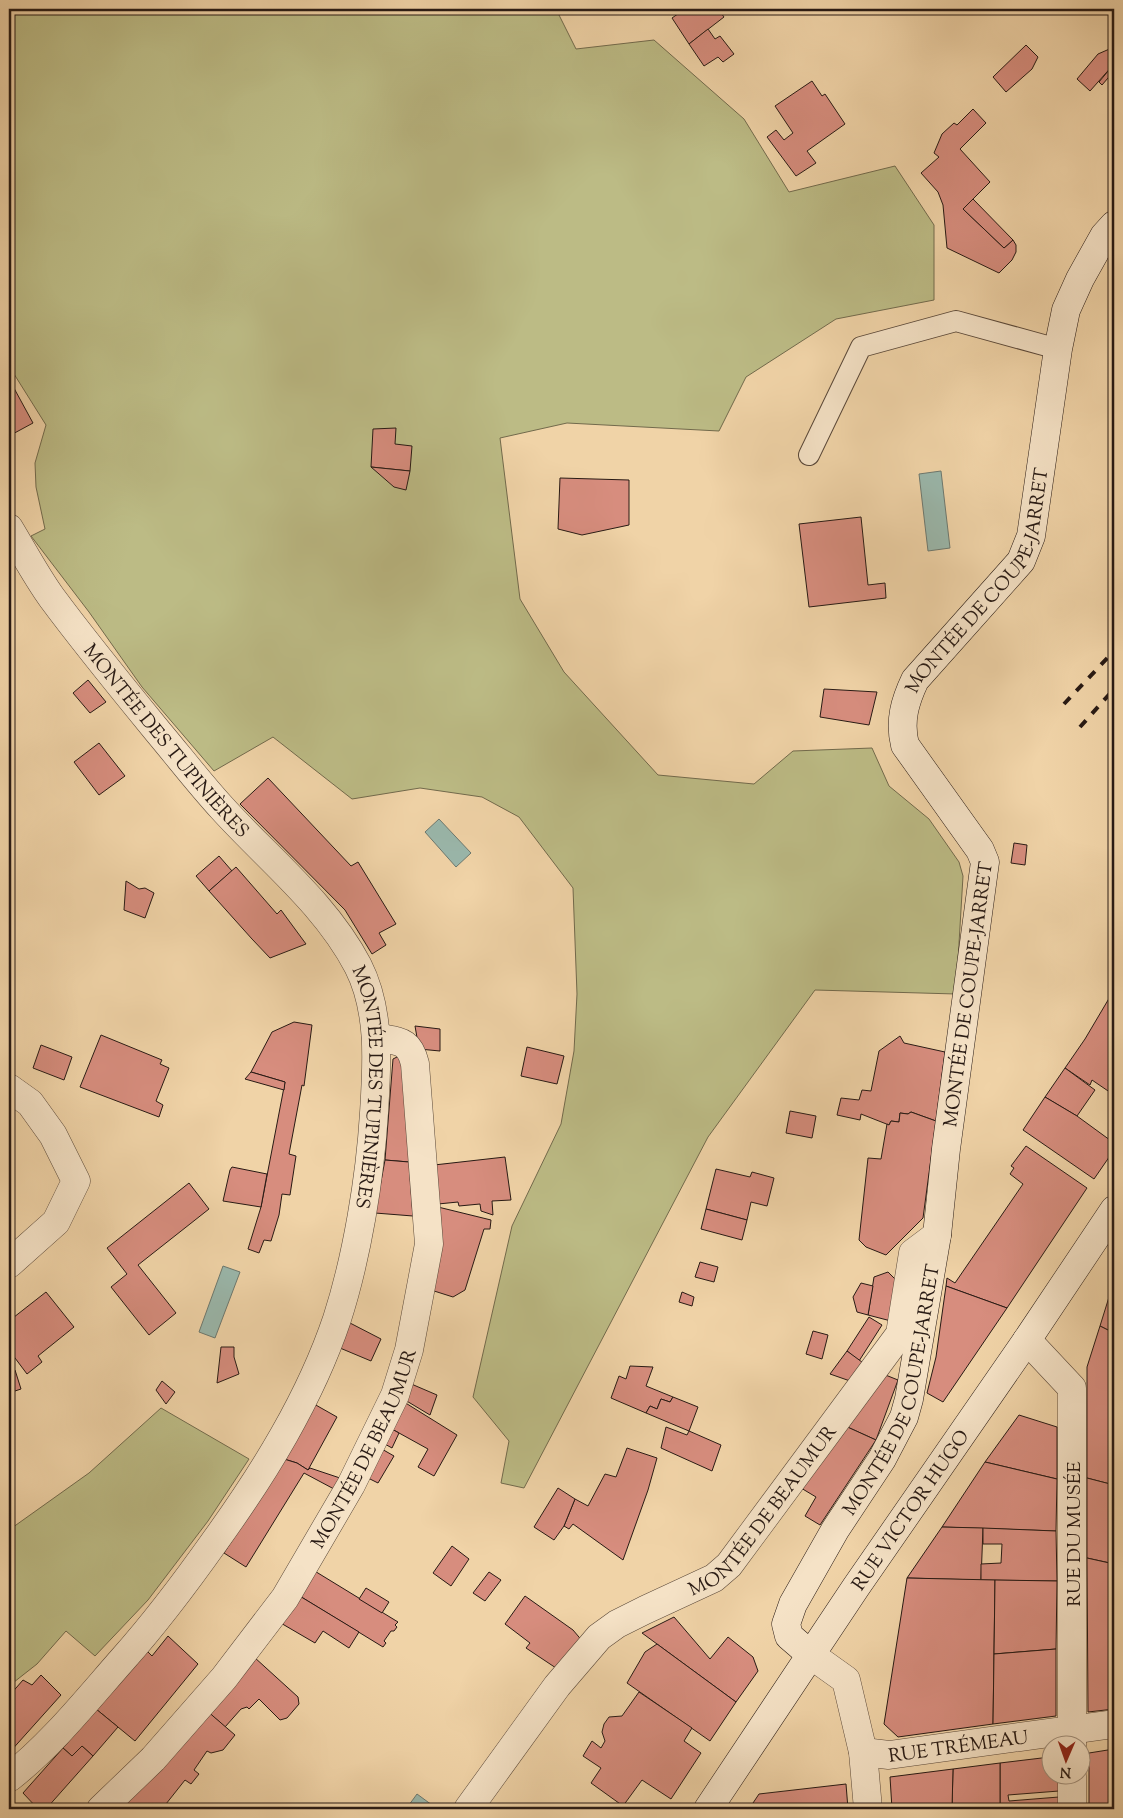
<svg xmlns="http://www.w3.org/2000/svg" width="1123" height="1818" font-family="'Sorts Mill Goudy',serif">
	<rect width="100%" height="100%" fill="#f0d3a7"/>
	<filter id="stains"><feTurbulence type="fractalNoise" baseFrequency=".004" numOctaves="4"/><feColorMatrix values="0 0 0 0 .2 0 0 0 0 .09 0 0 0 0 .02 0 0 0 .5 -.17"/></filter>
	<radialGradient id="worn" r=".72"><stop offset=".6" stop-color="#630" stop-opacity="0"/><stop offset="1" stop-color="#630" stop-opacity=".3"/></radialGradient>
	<g fill="#bcbb85" stroke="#726a4c">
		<polygon points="9,9 556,9 576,49 654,40 744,119 789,192 895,166 934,225 934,300 836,319 746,377 719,431 567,423 500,438 520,599 564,672 658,775 754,784 793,751 872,748 889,786 929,819 959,862 963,876 956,994 815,990 708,1137 524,1488 501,1483 509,1441 473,1397 512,1226 561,1124 574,1051 577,994 573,888 519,817 482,797 420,788 352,799 273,737 214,771 142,687 89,612 31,536 45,529 36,487 35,463 46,425 9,366"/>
		<polygon points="161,1408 249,1459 208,1521 148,1600 95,1656 66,1631 37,1664 9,1686 9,1530 89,1473"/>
	</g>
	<g fill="#9ab7ab" stroke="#6c786f">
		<polygon points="941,471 950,548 928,551 919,474"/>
		<polygon points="439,819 471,853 456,867 425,832"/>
		<polygon points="223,1266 240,1272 215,1338 199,1332"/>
		<polygon points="417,1794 432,1805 429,1809 406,1809"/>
	</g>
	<g fill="#d78d7e" stroke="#281a14">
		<polygon points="685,9 718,9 724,17 689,44 672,18"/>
		<polygon points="708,29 715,39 720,36 734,54 723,62 718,57 704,66 689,44"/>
		<polygon points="1026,45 1038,57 1032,69 1006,92 993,77"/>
		<polygon points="1114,47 1114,64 1090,91 1077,79 1098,54"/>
		<polygon points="1114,64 1114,71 1102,85 1099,82"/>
		<polygon points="812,81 822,96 825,94 845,124 807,151 816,163 796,176 767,137 776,130 784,140 793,133 775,106"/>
		<polygon points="973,109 986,123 960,149 990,182 963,209 1004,248 1013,240 1016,245 1016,252 1012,260 999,273 947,248 943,205 938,192 921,173 939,157 934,153 942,134 954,123 957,125"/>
		<polygon points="973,199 1013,240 1004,248 963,209"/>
		<polygon points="9,379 33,423 9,436"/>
		<polygon points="396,428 395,444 412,446 410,471 371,467 373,429"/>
		<polygon points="371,467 410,471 406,490 394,487"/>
		<polygon points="560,478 629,480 629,525 582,535 558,529"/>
		<polygon points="861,517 868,585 885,583 886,598 809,607 799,524"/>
		<polygon points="88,680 106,702 90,713 73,693"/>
		<polygon points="824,689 877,692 869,725 820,717"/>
		<polygon points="99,743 125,776 99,795 74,762"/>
		<polygon points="268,778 351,866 358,862 396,924 379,933 386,945 372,954 345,910 240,804"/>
		<polygon points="1014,843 1027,845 1025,865 1011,863"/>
		<polygon points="219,856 232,871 209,891 196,876"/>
		<polygon points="236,867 277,914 281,910 306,944 270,958 252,939 209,891"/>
		<polygon points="126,881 139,889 145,888 154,893 145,918 124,910"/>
		<polygon points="1114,990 1114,1095 1092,1080 1090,1085 1065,1068 1085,1039"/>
		<polygon points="294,1022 312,1025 304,1086 302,1085 289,1154 296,1156 290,1195 282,1194 279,1215 271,1241 264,1240 259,1253 248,1249 261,1207 285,1082 251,1072 272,1032"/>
		<polygon points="415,1026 440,1029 440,1051 419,1049"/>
		<polygon points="101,1035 162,1060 160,1064 169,1068 156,1101 163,1105 159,1117 80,1087"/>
		<polygon points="900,1036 904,1043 945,1052 936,1121 911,1112 908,1114 900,1113 899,1122 891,1121 889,1125 861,1114 860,1120 837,1115 841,1098 859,1100 862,1090 871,1091 879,1051"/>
		<polygon points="41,1045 72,1057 64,1080 33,1068"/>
		<polygon points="527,1047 564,1056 557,1084 521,1076"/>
		<polygon points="399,1056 406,1064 409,1162 385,1160 393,1059"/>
		<polygon points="1065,1068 1095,1090 1077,1116 1045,1097"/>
		<polygon points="251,1072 285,1082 284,1090 245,1079"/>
		<polygon points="1045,1097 1077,1116 1114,1143 1114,1150 1094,1179 1023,1130"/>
		<polygon points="790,1111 816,1116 812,1138 786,1133"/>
		<polygon points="911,1112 936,1121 923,1218 886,1255 866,1247 859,1240 868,1158 881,1159 887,1124 889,1125 891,1121 899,1122 900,1113 908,1114"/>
		<polygon points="1026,1146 1087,1188 1007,1308 946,1286 947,1278 955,1283 1023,1184 1010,1174 1014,1168 1011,1166"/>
		<polygon points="505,1157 511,1200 492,1201 493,1215 481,1211 480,1204 459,1206 458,1202 438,1204 434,1165"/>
		<polygon points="385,1160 409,1162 413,1216 375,1213"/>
		<polygon points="232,1167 267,1174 261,1207 223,1201 230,1170"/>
		<polygon points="716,1169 750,1177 752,1172 774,1178 767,1206 751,1202 747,1220 706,1209"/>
		<polygon points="189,1183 209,1209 138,1265 176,1313 149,1335 111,1287 127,1274 107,1248"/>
		<polygon points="438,1207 491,1220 490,1229 484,1229 465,1290 453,1297 431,1290"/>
		<polygon points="706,1209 747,1220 742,1240 701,1229"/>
		<polygon points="700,1262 718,1267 714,1282 695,1277"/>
		<polygon points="888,1272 897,1281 891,1321 868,1315 874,1277"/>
		<polygon points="1114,1281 1114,1333 1100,1326"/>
		<polygon points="861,1283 873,1286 868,1315 857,1312 853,1297"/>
		<polygon points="946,1286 1007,1308 943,1402 927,1393 936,1357"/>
		<polygon points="46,1292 74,1327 38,1356 42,1362 27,1374 9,1350 9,1321"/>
		<polygon points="682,1292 694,1297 692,1306 679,1302"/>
		<polygon points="869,1317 882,1325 859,1361 847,1351"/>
		<polygon points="350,1323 381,1339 371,1361 340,1348"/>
		<polygon points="1100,1326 1114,1333 1114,1485 1087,1478 1087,1367"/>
		<polygon points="813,1331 828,1335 822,1359 806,1354"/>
		<polygon points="221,1347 234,1347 234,1357 239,1374 217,1383"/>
		<polygon points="847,1351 866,1365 853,1382 830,1374"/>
		<polygon points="630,1366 653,1367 646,1386 673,1397 670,1402 661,1399 657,1409 650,1406 646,1413 611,1398 619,1376 626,1379"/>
		<polygon points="15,1370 21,1389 9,1393 9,1372"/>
		<polygon points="883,1374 898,1380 876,1440 843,1425"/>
		<polygon points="162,1381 175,1392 166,1404 156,1390"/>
		<polygon points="409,1383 437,1395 430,1415 405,1400"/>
		<polygon points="673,1397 698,1407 689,1431 646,1413 650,1406 657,1409 661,1399 670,1402"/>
		<polygon points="404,1402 457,1435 434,1476 418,1467 428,1449 390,1428"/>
		<polygon points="314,1404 337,1417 308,1470 297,1463 284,1459"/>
		<polygon points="1019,1415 1057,1427 1057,1479 985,1462"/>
		<polygon points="843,1425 876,1440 820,1525 805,1516 816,1497 801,1488"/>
		<polygon points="666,1427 687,1435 689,1431 721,1445 712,1471 661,1448"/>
		<polygon points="390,1428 399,1433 392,1448 383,1443"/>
		<polygon points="380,1448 394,1456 378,1483 366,1477"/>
		<polygon points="627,1448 657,1458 648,1490 623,1560 573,1524 569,1529 564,1526 575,1499 588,1506 605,1474 616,1477"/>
		<polygon points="284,1459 297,1463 308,1470 310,1468 340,1478 334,1489 304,1473 246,1567 224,1553"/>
		<polygon points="985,1462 1057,1479 1056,1531 942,1527"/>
		<polygon points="1087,1478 1114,1485 1114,1553 1110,1563 1087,1558"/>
		<polygon points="558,1488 575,1499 564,1526 554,1540 534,1527"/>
		<polygon points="942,1527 983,1528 981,1580 907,1578"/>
		<polygon points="983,1528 1056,1531 1057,1581 981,1580 981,1564 1001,1563 1002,1544 983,1544"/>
		<polygon points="452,1546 469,1559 451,1586 433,1573"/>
		<polygon points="1114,1553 1114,1564 1110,1563"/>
		<polygon points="1087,1558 1114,1564 1114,1709 1088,1712"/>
		<polygon points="313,1570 398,1622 395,1625 397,1627 394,1631 391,1631 384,1641 386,1643 383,1647 298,1595"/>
		<polygon points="489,1572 501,1580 485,1601 473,1593"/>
		<polygon points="907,1578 995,1580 993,1724 898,1737 884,1724"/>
		<polygon points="995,1580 1057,1581 1056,1649 994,1654"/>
		<polygon points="366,1588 389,1602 382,1613 359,1599"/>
		<polygon points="298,1595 359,1632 349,1648 323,1631 315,1643 279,1622"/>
		<polygon points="525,1596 573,1630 584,1643 556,1668 526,1648 530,1643 505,1624"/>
		<polygon points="674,1617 710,1659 728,1637 753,1657 758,1671 736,1702 642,1633"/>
		<polygon points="168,1636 198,1664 135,1741 96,1709 146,1650 152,1656"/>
		<polygon points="657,1644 736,1702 710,1741 627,1683 645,1652"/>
		<polygon points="1056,1649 1056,1716 993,1724 994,1654"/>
		<polygon points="254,1657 298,1697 299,1704 287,1718 280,1720 259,1699 249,1709 247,1707 241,1709 225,1727 206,1710"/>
		<polygon points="41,1675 61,1695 9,1753 9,1696 23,1680 32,1685"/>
		<polygon points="639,1692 692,1728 684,1741 701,1753 671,1799 642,1780 623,1806 591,1783 601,1768 583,1756 592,1741 601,1748 605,1741 602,1732 604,1724 609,1717 622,1716"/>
		<polygon points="96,1709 118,1727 93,1756 82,1746 72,1756 63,1748"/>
		<polygon points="206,1710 235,1735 223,1750 211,1753 207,1751 194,1770 199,1774 191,1784 185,1780 162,1809 111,1809"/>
		<polygon points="82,1746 93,1756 46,1809 38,1809 23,1793 63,1748 72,1756"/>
		<polygon points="1114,1749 1114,1809 1089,1809 1089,1753"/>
		<polygon points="1050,1757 1050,1776 1059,1776 1059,1791 1008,1795 1009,1801 1059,1797 1059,1809 1000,1809 1000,1763"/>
		<polygon points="1000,1763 1000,1809 952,1809 953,1769"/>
		<polygon points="953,1769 952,1809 892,1809 890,1777"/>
		<polygon points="846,1784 848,1809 749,1809 759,1794"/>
	</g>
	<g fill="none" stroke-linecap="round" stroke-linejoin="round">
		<g stroke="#5a4839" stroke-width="22">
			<polyline id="lane" points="809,455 861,347 956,321 1058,349"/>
		</g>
		<g stroke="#5a4839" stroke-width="29">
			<g id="street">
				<path id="s1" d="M 9,528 C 23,551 36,576 52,598 C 86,644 123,689 159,733 C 180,758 200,784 222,808 C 268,859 325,903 358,966 C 381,1011 377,1065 374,1113 C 370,1178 357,1257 337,1319 C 310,1399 264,1473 215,1541 C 186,1582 156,1622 123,1659 C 86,1701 52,1744 9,1778"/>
				<polyline points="9,1088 30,1103 53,1135 76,1181 56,1222 9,1264"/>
				<polyline points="1027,1340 1072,1388 1072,1746"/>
				<polyline points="811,1655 846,1680 863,1752 868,1809"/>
				<path id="s2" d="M 863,1752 L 889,1755 L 1114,1724"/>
				<polyline points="1072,1776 1072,1809"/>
				<path id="s3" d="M 101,1809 L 153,1759 L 224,1678 L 285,1598 L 351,1485 L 395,1395 L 409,1350 L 429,1244 L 415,1064 C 409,1039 399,1042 376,1037"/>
				<path id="s4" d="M 468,1809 L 557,1686 L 599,1637 L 617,1624 L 645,1610 L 714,1578 L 729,1565 L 900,1334 L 913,1253 L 937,1235"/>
			</g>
		</g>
		<g stroke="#281a14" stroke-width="29">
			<g id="secondary">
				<path id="s5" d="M 811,1655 L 789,1636 L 786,1624 L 793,1604 L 835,1530 L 882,1459 L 904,1417 L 909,1399 L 937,1235 L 946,1149 L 985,862 L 980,850 L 905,745 C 899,721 905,701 915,680 L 1021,561 L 1031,536 L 1058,349 L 1066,310 L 1080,279 L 1104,236 L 1114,225"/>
				<path id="s6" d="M 708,1809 L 856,1587 L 1027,1340 L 1114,1210"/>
			</g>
		</g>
		<use href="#lane" stroke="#f5e2c6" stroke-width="20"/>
		<use href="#street" stroke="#f5e2c6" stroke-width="28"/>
		<use href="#secondary" stroke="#f5e2c6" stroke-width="28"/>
		<g stroke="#281a14" stroke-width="4" stroke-dasharray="9 9" stroke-linecap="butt">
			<polyline points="1064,704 1114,651"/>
			<polyline points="1080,727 1114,689"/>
		</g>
	</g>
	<g text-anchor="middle" stroke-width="4.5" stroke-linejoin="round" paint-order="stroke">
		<g font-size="19" fill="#281a14" stroke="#f5e2c6">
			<text dy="7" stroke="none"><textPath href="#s5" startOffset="1172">MONTÉE DE COUPE-JARRET</textPath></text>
			<text dy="7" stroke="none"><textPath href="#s1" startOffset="265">MONTÉE DES TUPINIÈRES</textPath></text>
			<text dy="7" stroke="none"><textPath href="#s5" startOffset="708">MONTÉE DE COUPE-JARRET</textPath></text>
			<text dy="7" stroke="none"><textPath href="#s1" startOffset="685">MONTÉE DES TUPINIÈRES</textPath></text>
			<text dy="7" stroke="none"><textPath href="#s5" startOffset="302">MONTÉE DE COUPE-JARRET</textPath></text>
			<text dy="7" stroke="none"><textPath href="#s3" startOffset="450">MONTÉE DE BEAUMUR</textPath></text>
			<text dy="7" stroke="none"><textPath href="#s4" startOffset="428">MONTÉE DE BEAUMUR</textPath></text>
			<text dy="7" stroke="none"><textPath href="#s6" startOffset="361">RUE VICTOR HUGO</textPath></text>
			<text transform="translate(1073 1534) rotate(-90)" y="7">RUE DU MUSÉE</text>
			<text dy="7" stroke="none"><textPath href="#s2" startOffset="96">RUE TRÉMEAU</textPath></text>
		</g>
	</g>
	<rect width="1123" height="1818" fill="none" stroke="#f0d3a7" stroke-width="30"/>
	<rect x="10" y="10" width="1103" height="1798" fill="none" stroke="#281a14" stroke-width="2.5"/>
	<rect x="15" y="15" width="1093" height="1788" fill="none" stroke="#281a14"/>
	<g transform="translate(1066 1760) rotate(182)"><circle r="24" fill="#f5e2c6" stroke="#a3927f"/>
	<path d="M0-4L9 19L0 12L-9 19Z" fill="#8f2418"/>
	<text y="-8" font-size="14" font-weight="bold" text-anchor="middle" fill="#281a14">N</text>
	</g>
	<rect width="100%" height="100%" filter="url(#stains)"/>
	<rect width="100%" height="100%" fill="url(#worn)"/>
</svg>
